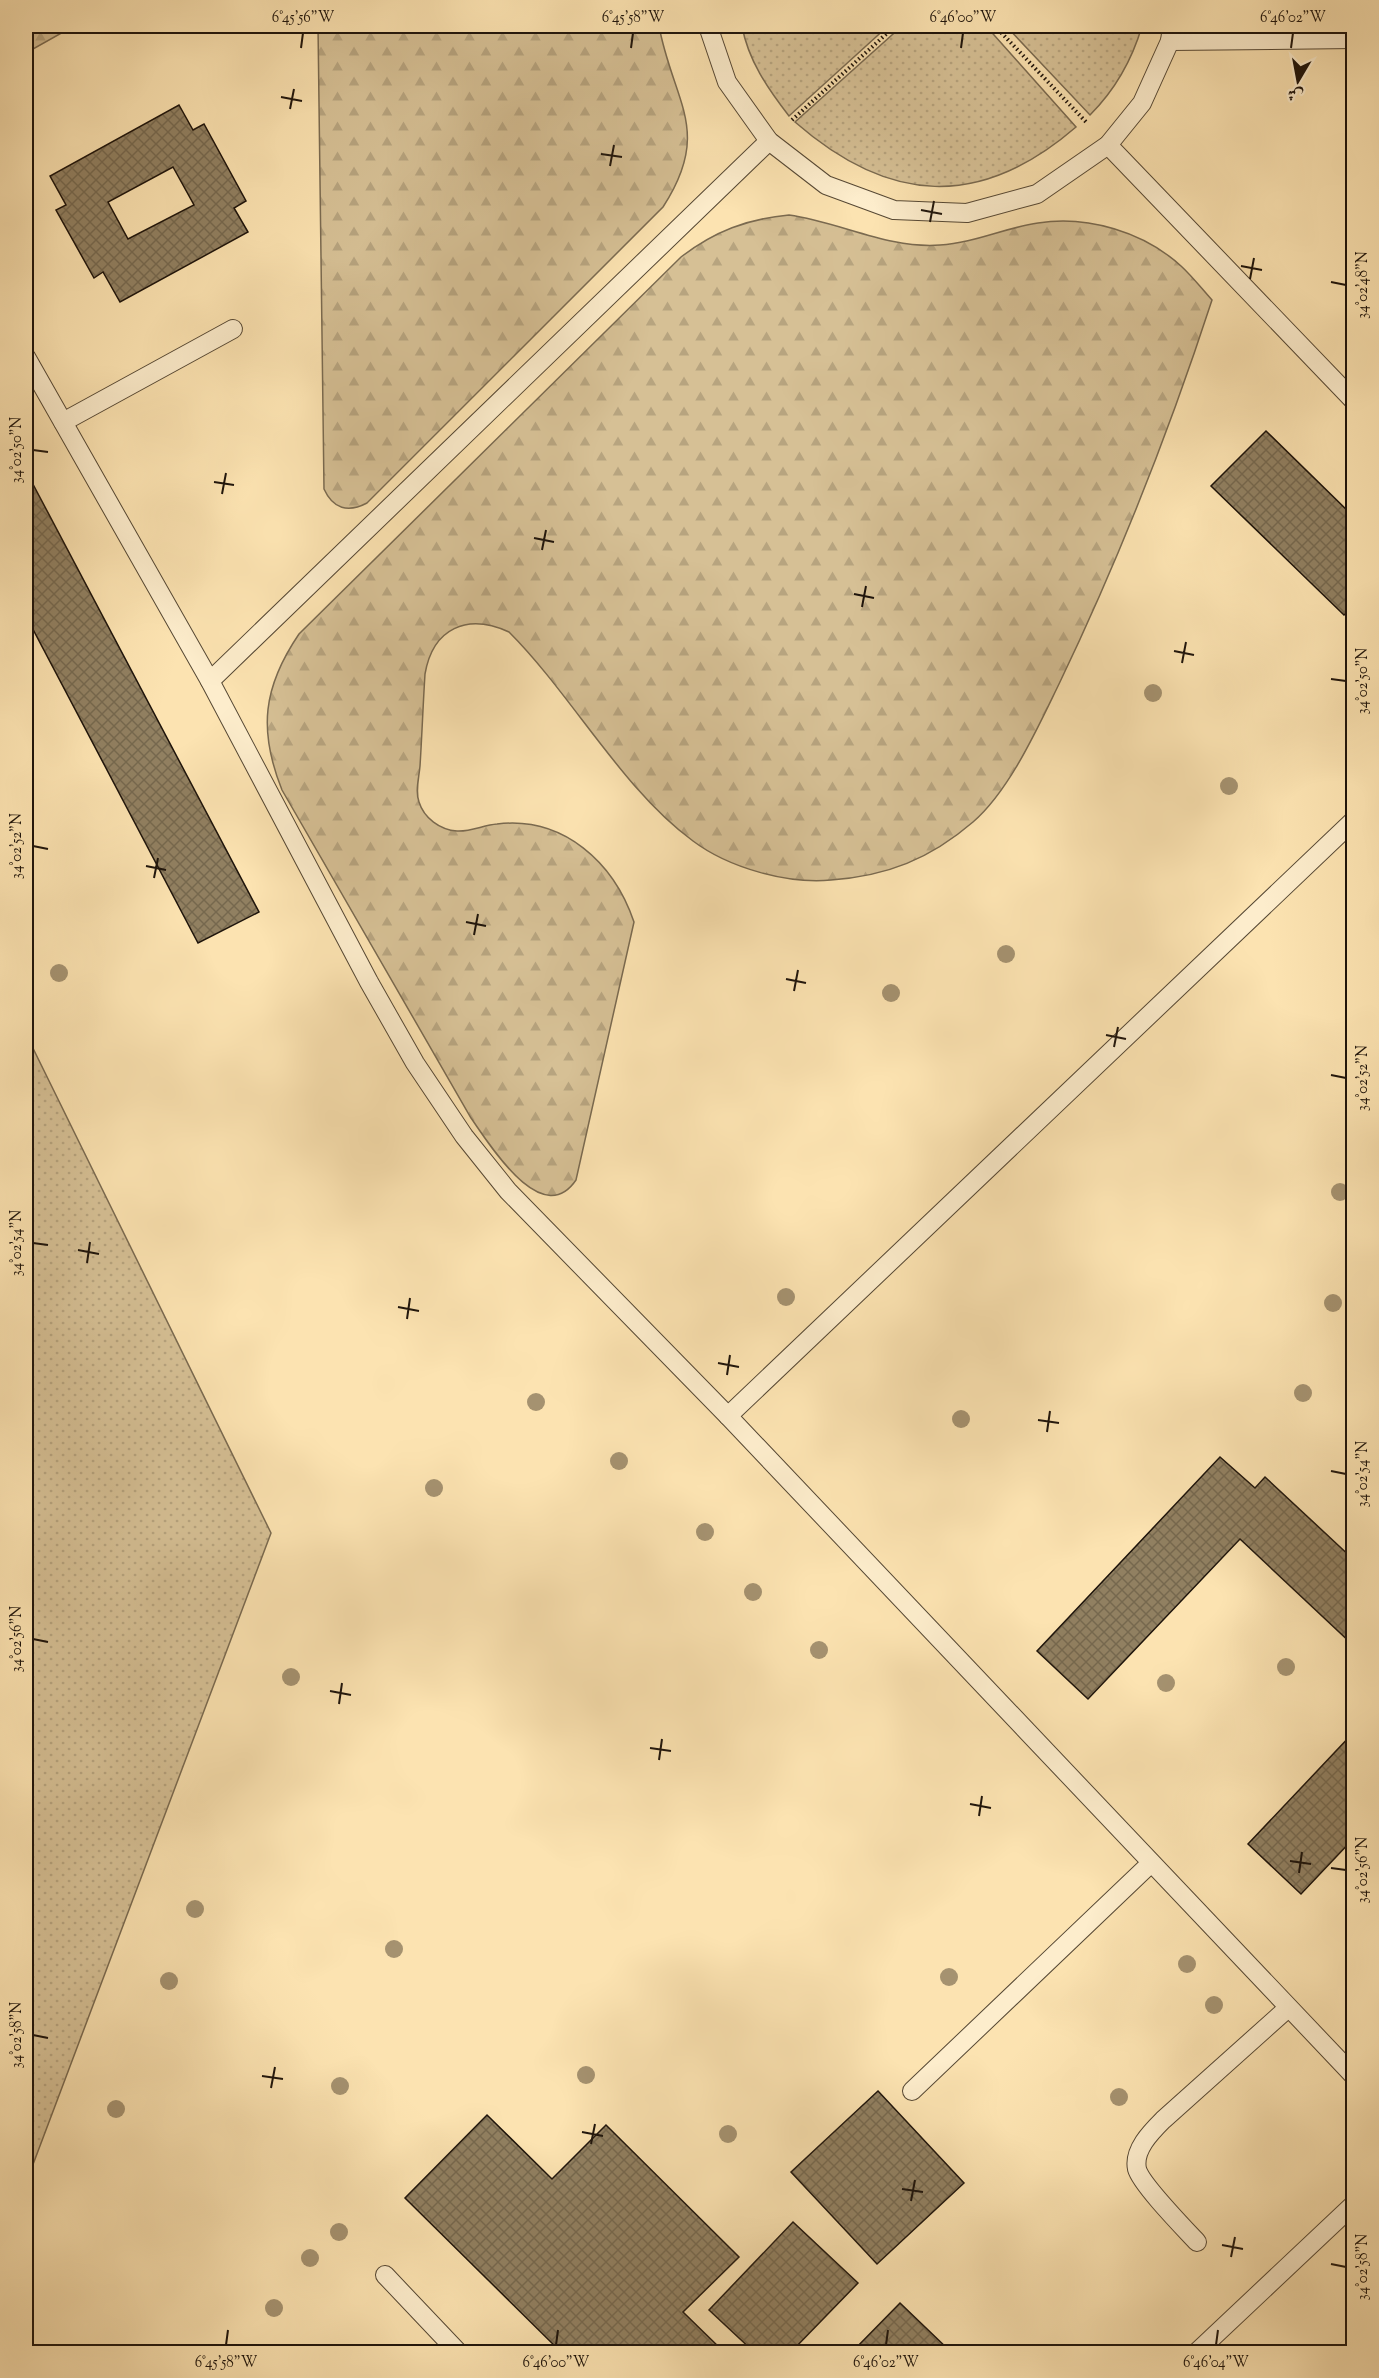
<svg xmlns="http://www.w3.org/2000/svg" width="1379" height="2378" font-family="'Sorts Mill Goudy',Amiri,serif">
	<defs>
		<pattern id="grass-dots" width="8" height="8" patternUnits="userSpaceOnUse" patternTransform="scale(1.5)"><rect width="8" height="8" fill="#d6c095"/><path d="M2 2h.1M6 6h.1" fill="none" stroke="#b7a47f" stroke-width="1.8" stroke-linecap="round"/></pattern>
		<pattern id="forest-firs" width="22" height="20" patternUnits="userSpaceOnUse" patternTransform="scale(1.5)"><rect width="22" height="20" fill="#d6c095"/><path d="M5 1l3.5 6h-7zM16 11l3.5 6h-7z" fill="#b7a47f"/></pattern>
		<pattern id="building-cross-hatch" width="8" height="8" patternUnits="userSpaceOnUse" patternTransform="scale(1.5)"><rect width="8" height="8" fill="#918061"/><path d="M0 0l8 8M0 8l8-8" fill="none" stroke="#76684e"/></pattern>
	</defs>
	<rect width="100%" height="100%" fill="#fce3b1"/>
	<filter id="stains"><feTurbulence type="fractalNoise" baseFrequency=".00333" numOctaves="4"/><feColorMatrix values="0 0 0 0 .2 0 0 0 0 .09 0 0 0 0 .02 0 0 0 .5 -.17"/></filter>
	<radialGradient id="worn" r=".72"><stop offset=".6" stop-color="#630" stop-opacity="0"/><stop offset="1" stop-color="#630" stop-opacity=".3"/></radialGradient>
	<g fill="url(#grass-dots)" stroke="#7a6a50" stroke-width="1.5">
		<path d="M 742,26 L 888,26 L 789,116 C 768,89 748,60 742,26 Z"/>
		<path d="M 902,26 L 986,26 L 1076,127 C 980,210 889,204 795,122 Z"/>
		<path d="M 1006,26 L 1142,26 C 1132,60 1115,90 1090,115 Z"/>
		<polygon points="26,1034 271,1533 26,2183"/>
	</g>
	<g fill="url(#forest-firs)" stroke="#7a6a50" stroke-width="1.5">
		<polygon points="26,26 74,26 26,53"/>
		<path d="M 318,26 L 659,26 C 673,102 713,130 663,207 L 367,503 C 348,513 333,509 324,489 Z"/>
		<path d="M 789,215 C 840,222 888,249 940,245 C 974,243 1004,228 1038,223 C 1087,215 1144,232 1181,266 C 1192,276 1202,289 1212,300 C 1169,432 1119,559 1059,684 C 1038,727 1010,790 973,822 C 930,859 887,876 831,880 C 787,884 729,868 693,841 C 622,789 572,695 509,632 C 467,613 433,628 425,674 C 423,705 422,735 420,766 C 419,778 415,791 419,802 C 424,818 440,830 457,831 C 470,832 484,825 497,824 C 564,816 614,863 634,922 L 576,1180 C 542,1230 490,1145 471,1118 L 282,790 C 258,730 263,687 299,634 L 681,257 C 715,231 747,219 789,215 Z"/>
	</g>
	<g fill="url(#building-cross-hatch)" stroke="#1e140b" stroke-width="1.5" fill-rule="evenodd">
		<path d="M 179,105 L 193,130 L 204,124 L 246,201 L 234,208 L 248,232 L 120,302 L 103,272 L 94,278 L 56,210 L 66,205 L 50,176 ZM 173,167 L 194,205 L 128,239 L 108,202 Z"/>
		<polygon points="1266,431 1354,517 1354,606 1344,615 1211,486"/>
		<polygon points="26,471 259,912 198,943 26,616"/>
		<polygon points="1220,1457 1255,1488 1265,1477 1354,1560 1354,1646 1240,1539 1088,1699 1037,1651"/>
		<polygon points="1354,1732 1354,1838 1301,1894 1248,1844"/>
		<polygon points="878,2091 964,2183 877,2264 791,2172"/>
		<polygon points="487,2115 552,2179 606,2125 739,2257 683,2312 724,2352 561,2352 405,2198"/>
		<polygon points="793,2222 858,2283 791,2352 754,2352 709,2310"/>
		<polygon points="900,2303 951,2352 852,2352"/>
	</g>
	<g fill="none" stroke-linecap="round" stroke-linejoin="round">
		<g stroke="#564834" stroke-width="20">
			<g id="lane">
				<polyline points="708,26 727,82 769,141 826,185 894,210 967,213 1037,194 1108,145 1142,103 1170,41 1172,26"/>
				<polyline points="1170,41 1354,39"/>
				<polyline points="1108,145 1354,401"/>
				<polyline points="26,357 210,681 369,982 415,1063 464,1136 508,1191 728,1416 1354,2076"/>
				<polyline points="63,422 233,329"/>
				<polyline points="210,681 769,141"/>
				<polyline points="728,1416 1354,820"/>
				<polyline points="912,2091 1150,1864"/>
				<path d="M 1197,2242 C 1184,2228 1141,2184 1137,2169 C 1133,2150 1151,2132 1163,2120 L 1288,2008"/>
				<polyline points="385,2275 458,2352"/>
				<polyline points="1197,2352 1354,2204"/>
			</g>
		</g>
		<g stroke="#1e140b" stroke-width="4" stroke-dasharray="1.5 3" stroke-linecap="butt">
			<polyline points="995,26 1087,123"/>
			<polyline points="792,120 895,26"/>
		</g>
		<use href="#lane" stroke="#fdedcc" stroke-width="18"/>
	</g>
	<g fill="#a59270">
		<circle cx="1153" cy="693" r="9"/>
		<circle cx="1229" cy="786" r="9"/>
		<circle cx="1006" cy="954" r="9"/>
		<circle cx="59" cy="973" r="9"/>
		<circle cx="891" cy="993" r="9"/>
		<circle cx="1340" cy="1192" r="9"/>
		<circle cx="786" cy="1297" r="9"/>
		<circle cx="1333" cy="1303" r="9"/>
		<circle cx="1303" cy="1393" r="9"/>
		<circle cx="536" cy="1402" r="9"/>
		<circle cx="961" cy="1419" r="9"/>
		<circle cx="619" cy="1461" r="9"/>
		<circle cx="434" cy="1488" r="9"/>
		<circle cx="705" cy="1532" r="9"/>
		<circle cx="753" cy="1592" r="9"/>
		<circle cx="819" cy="1650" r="9"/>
		<circle cx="1286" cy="1667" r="9"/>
		<circle cx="291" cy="1677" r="9"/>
		<circle cx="1166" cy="1683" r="9"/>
		<circle cx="195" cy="1909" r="9"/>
		<circle cx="394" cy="1949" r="9"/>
		<circle cx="1187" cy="1964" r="9"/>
		<circle cx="949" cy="1977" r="9"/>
		<circle cx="169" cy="1981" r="9"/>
		<circle cx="1214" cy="2005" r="9"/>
		<circle cx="586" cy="2075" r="9"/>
		<circle cx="340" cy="2086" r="9"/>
		<circle cx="1119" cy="2097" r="9"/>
		<circle cx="116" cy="2109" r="9"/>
		<circle cx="728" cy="2134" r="9"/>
		<circle cx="339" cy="2232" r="9"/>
		<circle cx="310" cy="2258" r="9"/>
		<circle cx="274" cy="2308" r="9"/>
	</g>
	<path fill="none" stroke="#1e140b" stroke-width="2" d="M 301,48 L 303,33M 631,48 L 633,33M 961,48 L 963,33M 1291,48 L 1293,33M 281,97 L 302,101M 290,109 L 294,89M 601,154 L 622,157M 610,166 L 614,145M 921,210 L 942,214M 930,222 L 934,201M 1241,266 L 1262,270M 1250,279 L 1254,258M 1331,282 L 1346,285M 33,450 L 48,452M 214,482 L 234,485M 222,494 L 226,473M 534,538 L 554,542M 542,550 L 546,530M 854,594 L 874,598M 862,607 L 866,586M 1174,651 L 1194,655M 1182,663 L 1186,642M 1331,679 L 1346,681M 33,846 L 48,849M 146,866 L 166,870M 154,878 L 158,858M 466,922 L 486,926M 474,935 L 478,914M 786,979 L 806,983M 794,991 L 798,970M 1106,1035 L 1126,1039M 1114,1047 L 1118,1027M 1331,1075 L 1346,1078M 33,1243 L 48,1245M 78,1250 L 99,1254M 87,1263 L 90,1242M 398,1307 L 419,1311M 407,1319 L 410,1298M 718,1363 L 739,1367M 727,1375 L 730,1355M 1038,1420 L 1059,1423M 1047,1432 L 1050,1411M 1331,1471 L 1346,1474M 33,1639 L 48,1642M 330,1691 L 351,1695M 339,1704 L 342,1683M 650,1748 L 671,1751M 659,1760 L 662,1739M 970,1804 L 991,1808M 979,1816 L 982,1796M 1290,1861 L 1311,1864M 1331,1868 L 1346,1870M 1299,1873 L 1302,1852M 33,2035 L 48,2038M 262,2076 L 283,2079M 271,2088 L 275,2067M 582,2132 L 603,2136M 591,2144 L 595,2124M 902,2189 L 923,2192M 911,2201 L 915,2180M 1222,2245 L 1243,2249M 1231,2257 L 1235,2237M 1331,2264 L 1346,2267M 226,2345 L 228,2330M 556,2345 L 558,2330M 886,2345 L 888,2330M 1216,2345 L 1218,2330"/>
	<rect width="1379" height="2378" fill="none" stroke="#fce3b1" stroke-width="66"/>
	<g transform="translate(1298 81) rotate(190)" stroke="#fdedcc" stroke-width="4.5" paint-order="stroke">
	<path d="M0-4.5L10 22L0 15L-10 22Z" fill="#1e140b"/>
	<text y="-9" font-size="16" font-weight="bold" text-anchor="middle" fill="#1e140b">ش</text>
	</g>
	<rect x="33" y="33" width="1313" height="2312" fill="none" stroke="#1e140b" stroke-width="2"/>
	<g font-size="15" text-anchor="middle" fill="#1e140b">
		<text x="303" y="22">6°45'56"W</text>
		<text x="633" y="22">6°45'58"W</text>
		<text x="963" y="22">6°46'00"W</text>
		<text x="1293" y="22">6°46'02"W</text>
		<text transform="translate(1362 285) rotate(-90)" y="5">34°02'48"N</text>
		<text transform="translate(16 450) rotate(-90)" y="5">34°02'50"N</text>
		<text transform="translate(1362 681) rotate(-90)" y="5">34°02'50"N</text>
		<text transform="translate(16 846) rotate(-90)" y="5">34°02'52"N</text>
		<text transform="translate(1362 1078) rotate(-90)" y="5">34°02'52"N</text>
		<text transform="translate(16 1243) rotate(-90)" y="5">34°02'54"N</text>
		<text transform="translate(1362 1474) rotate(-90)" y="5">34°02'54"N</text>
		<text transform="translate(16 1639) rotate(-90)" y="5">34°02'56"N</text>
		<text transform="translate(1362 1870) rotate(-90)" y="5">34°02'56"N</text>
		<text transform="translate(16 2035) rotate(-90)" y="5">34°02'58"N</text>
		<text transform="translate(1362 2267) rotate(-90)" y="5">34°02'58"N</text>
		<text x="226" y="2367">6°45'58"W</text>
		<text x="556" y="2367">6°46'00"W</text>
		<text x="886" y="2367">6°46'02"W</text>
		<text x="1216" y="2367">6°46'04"W</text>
	</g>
	<rect width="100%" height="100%" filter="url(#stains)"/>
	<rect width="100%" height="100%" fill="url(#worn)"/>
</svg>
